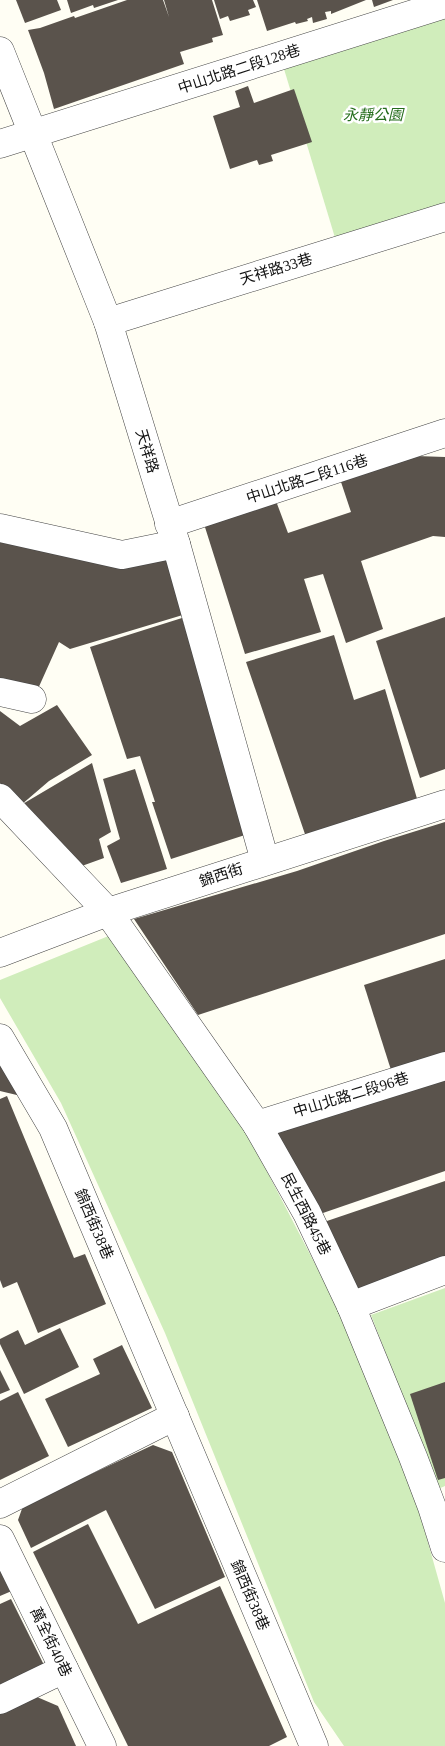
<svg xmlns="http://www.w3.org/2000/svg" width="445" height="1746" font-family="'Times New Roman','Noto Sans TC',serif">
	<rect width="100%" height="100%" fill="#fffef4"/>
	<g fill="#d0edbb">
		<polygon points="445,15 445,208 336,241 284,69"/>
		<polygon points="111,935 246,1131 339,1310 418,1507 445,1603 445,1746 344,1746 314,1702 165,1333 61,1103 0,998 0,980"/>
		<polygon points="445,1288 445,1486 438,1489 371,1315"/>
	</g>
	<g fill="#5a534c">
		<polygon points="16,0 57,0 61,10 25,23"/>
		<polygon points="67,0 118,0 94,8 93,5 71,13"/>
		<polygon points="127,0 163,0 169,17 164,0 212,0 223,35 212,38 213,42 180,52 184,64 54,109 44,73 28,30 40,28 74,16 75,18"/>
		<polygon points="214,0 253,0 256,7 248,10 250,15 230,21 228,16 220,19"/>
		<polygon points="257,0 366,0 331,14 331,11 325,12 327,19 313,23 312,17 307,19 308,21 296,24 295,22 267,31"/>
		<polygon points="372,0 393,0 374,7"/>
		<polygon points="248,86 254,103 294,89 312,142 271,155 273,161 259,165 257,160 230,169 213,116 240,107 235,91"/>
		<polygon points="416,456 445,457 445,537 433,536 361,561 383,629 346,643 323,574 304,579 321,632 245,654 204,524 276,501 288,533 351,512 340,479"/>
		<polygon points="0,541 169,556 186,614 70,649 59,642 37,691 0,683"/>
		<polygon points="445,617 445,769 420,778 376,641"/>
		<polygon points="182,618 248,834 171,859 152,802 155,802 140,756 127,759 90,647"/>
		<polygon points="334,635 354,700 385,689 418,802 306,837 246,662"/>
		<polygon points="57,705 92,755 49,781 21,805 92,763 111,832 99,839 104,858 79,867 0,783 0,711 20,726"/>
		<polygon points="135,769 167,869 121,883 107,846 120,839 103,779"/>
		<polygon points="445,822 445,934 198,1015 134,919 297,871 384,841"/>
		<polygon points="445,959 445,1053 391,1070 364,985"/>
		<polygon points="0,1050 21,1096 0,1091"/>
		<polygon points="445,1077 445,1171 320,1214 276,1131"/>
		<polygon points="7,1096 74,1258 85,1254 106,1304 38,1333 17,1282 3,1288 0,1280 0,1099"/>
		<polygon points="445,1181 445,1259 357,1290 324,1222"/>
		<polygon points="60,1328 79,1367 24,1394 0,1344 0,1339 18,1330 25,1345"/>
		<polygon points="122,1345 152,1408 68,1447 45,1399 100,1374 93,1359"/>
		<polygon points="0,1370 10,1390 0,1394"/>
		<polygon points="445,1382 445,1478 438,1480 410,1394"/>
		<polygon points="18,1392 49,1456 0,1480 0,1401"/>
		<polygon points="153,1445 172,1452 225,1577 155,1609 106,1510 31,1548 18,1520 23,1506"/>
		<polygon points="88,1524 138,1624 220,1586 287,1737 269,1746 128,1746 33,1552"/>
		<polygon points="0,1562 14,1590 0,1596"/>
		<polygon points="11,1599 45,1667 0,1688 0,1604"/>
		<polygon points="37,1697 58,1706 76,1746 0,1746 0,1714"/>
	</g>
	<g fill="none" stroke-linecap="round" stroke-linejoin="round">
		<g stroke="#444" stroke-width="29">
			<g id="minor">
				<polyline points="0,51 108,322 176,544 265,861"/>
				<polyline points="0,144 445,4"/>
				<polyline points="108,322 445,217"/>
				<polyline points="169,524 445,433"/>
				<polyline points="0,528 122,555 176,544"/>
				<polyline points="0,692 32,699"/>
				<polyline points="0,798 108,912 257,1125 307,1213 351,1306 413,1457 432,1507 445,1548"/>
				<polyline points="0,953 108,912 445,804"/>
				<polyline points="0,1038 53,1128 314,1746"/>
				<polyline points="257,1125 445,1066"/>
				<polyline points="351,1306 445,1270"/>
				<polyline points="0,1504 175,1416"/>
				<polyline points="0,1539 102,1746"/>
				<polyline points="0,1700 64,1669"/>
			</g>
		</g>
		<use href="#minor" stroke="#fff" stroke-width="28"/>
	</g>
	<g text-anchor="middle" stroke-width="5" stroke-linejoin="round" paint-order="stroke">
		<g font-size="15" fill="#111" stroke="#fff">
			<text transform="translate(239 69) rotate(-18)" y="5">中山北路二段128巷</text>
			<text transform="translate(276 269) rotate(-17)" y="5">天祥路33巷</text>
			<text transform="translate(147 451) rotate(73)" y="5">天祥路</text>
			<text transform="translate(307 479) rotate(-18)" y="5">中山北路二段116巷</text>
			<text transform="translate(221 875) rotate(-18)" y="5">錦西街</text>
			<text transform="translate(351 1095) rotate(-17)" y="5">中山北路二段96巷</text>
			<text transform="translate(306 1214) rotate(63)" y="5">民生西路45巷</text>
			<text transform="translate(94 1224) rotate(67)" y="5">錦西街38巷</text>
			<text transform="translate(250 1595) rotate(67)" y="5">錦西街38巷</text>
			<text transform="translate(51 1642) rotate(64)" y="5">萬全街40巷</text>
		</g>
		<g font-size="15" font-style="italic" fill="#256d1c" stroke="#fff">
			<text x="373" y="120">永靜公園</text>
		</g>
	</g>
</svg>
